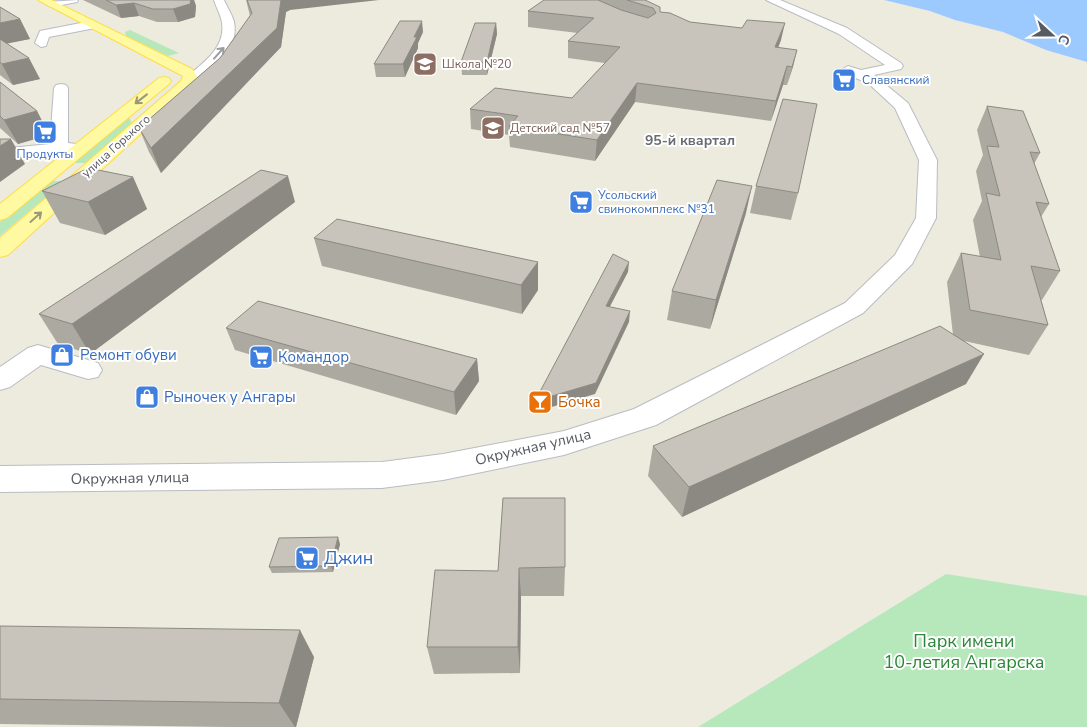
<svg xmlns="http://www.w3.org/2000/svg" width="1087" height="727" font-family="'Nunito Sans',sans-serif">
	<rect width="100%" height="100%" fill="#edebde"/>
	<g fill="#b7e8bc">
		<polygon points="130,30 179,53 168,56 126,36 125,32"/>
		<polygon points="129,117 132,124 85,163 70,163"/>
		<polygon points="49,181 65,181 0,236 0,222"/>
		<polygon points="946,574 1087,596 1087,727 698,727"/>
	</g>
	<polygon fill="#9ccaff" points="884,0 1087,0 1087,62 1046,50 1003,32 955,20 930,11"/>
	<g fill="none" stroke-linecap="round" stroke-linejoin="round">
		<g stroke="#b9bcc2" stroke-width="2">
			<g id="minor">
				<polygon points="78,0 77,2 51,7 46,4 47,2"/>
				<path d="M 214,0 L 224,0 C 227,7 232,14 234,22 C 240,49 211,70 193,86 L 183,86 L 181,83 L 183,80 C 200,65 226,49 222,23 C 221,15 216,7 214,0 Z"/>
				<polygon points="766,0 780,0 847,28 901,63 903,66 901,69 874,75 908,103 937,160 936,218 912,264 863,313 656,425 564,455 443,480 382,488 0,492 0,466 382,462 443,454 564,431 634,409 845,303 895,255 916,218 919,160 895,108 868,83 843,73 841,70 848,66 861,70 885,65 839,34"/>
				<polygon points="91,21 97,25 95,28 49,37 46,46 41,47 35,43 40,31"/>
				<polygon points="61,84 66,85 68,88 68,143 85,145 88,149 85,153 0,159 0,149 50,144 54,88 56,85"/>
				<polygon points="38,345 98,363 102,370 98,377 88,379 41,365 10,387 0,390 0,367 28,348"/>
			</g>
		</g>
		<g stroke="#ffdd45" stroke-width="2">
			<g id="major">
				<polygon points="38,0 51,0 192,69 197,76 193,86 8,255 0,257 0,238 181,81 183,76"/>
				<polygon points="164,77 169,78 171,81 169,84 7,218 0,220 0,204 159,78"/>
			</g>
		</g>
		<use href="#minor" fill="#fff" fill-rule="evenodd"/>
		<use href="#major" fill="#fff9a1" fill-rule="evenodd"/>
	</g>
	<g fill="#aca9a1">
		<polygon points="83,0 194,0 196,6 195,17 178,22 157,22 139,16 121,18"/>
		<polygon points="246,0 290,10 286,12 281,47 161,173 149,152 139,128 220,58 250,16"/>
		<polygon points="544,0 645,0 660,12 690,22 781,40 778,48 797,50 787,85 783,85 771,121 635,102 595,161 510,147 509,135 471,129 470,109 572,98 605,63 568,58 568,41 578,33 528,27 528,11"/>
		<polygon points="0,7 20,19 30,39 7,43 40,79 13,85 0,75"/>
		<polygon points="496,23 497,34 487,75 462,75 461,62"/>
		<polygon points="423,32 418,43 418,48 405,77 376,77 374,64"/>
		<polygon points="0,82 37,111 49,135 18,144 0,128"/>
		<polygon points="987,106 1040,153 1034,164 1049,204 1041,217 1060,271 1042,300 1041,299 1048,325 1029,355 964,341 966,384 682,517 648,476 653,446 953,335 947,282 961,253 980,257 973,220 982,201 976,171 983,155 977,130"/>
		<polygon points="133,177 147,209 105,235 60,223 42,191"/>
		<polygon points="756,186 798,193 791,220 750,213"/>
		<polygon points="295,202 90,354 58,344 39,314"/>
		<polygon points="746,213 710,329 667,320 672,291"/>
		<polygon points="314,238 538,262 538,290 522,314 322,266"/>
		<polygon points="226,328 477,359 479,381 456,415 235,350"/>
		<polygon points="503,498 565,567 564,596 521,596 520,673 434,674 427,647 498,571"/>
		<polygon points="340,544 333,572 272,573 269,567"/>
		<polygon points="0,626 314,657 296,727 227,727 0,724"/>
	</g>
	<g fill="#8c8983">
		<polygon points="191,0 194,0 196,6 195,17 178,22 173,9"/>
		<polygon points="281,0 379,0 290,10 286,12 281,47 161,173 151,148"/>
		<polygon points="134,3 139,16 121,18 116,5"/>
		<polygon points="20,19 30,39 0,45 0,23"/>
		<polygon points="422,21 423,32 418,43 418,48 405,77 403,64 414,37"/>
		<polygon points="496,23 497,34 487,75 487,62"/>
		<polygon points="785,23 781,40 771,65 775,47"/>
		<polygon points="797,50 793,67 787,85 792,67"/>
		<polygon points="29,58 40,79 13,85 2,64"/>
		<polygon points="787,66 783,85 771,121 776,101"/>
		<polygon points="637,83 635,102 595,161 597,140"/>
		<polygon points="37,111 49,135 18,144 4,120"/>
		<polygon points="11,139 25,164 0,182 0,146"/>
		<polygon points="288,176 295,202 90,354 72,324"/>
		<polygon points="133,177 147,209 105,235 88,202"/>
		<polygon points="752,186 746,213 710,329 716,300"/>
		<polygon points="538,262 538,290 522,314 521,285"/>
		<polygon points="629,262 628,272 605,316 606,306"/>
		<polygon points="630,311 629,322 595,394 535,412 535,401"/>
		<polygon points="984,354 966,384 682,517 689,487"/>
		<polygon points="477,359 479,381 456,415 454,392"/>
		<polygon points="338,537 340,544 333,572 331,566"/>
		<polygon points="519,568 521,596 520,673 518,647"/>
		<polygon points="300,630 314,657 296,727 295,727 279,703"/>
	</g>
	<g fill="#c8c4bb" stroke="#8c8983">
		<polygon points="106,0 191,0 190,4 173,9 153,9 134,3 116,5"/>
		<polygon points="247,0 281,0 277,28 151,148 139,128 220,58 252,13"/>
		<polygon points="544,0 598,0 621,10 648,18 656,13 653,8 627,0 645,0 660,7 660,12 670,13 690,22 742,28 747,20 785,23 775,47 797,50 792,67 787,66 776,101 637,83 597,140 509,126 518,116 470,109 495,88 572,98 620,47 568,41 594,18 528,11"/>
		<polygon points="0,7 20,19 0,23"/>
		<polygon points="400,21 422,21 414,37 417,37 403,64 374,64"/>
		<polygon points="475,23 496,23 487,62 461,62"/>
		<polygon points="0,39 29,58 2,64 0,62"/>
		<polygon points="0,82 37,111 4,120 0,116"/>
		<polygon points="783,99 817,104 798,193 756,186"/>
		<polygon points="987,106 1023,111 1040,153 1030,152 1049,204 1036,202 1060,271 1031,266 1048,325 970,310 961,253 1001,260 986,193 1000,196 987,146 999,147"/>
		<polygon points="0,139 11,139 0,146"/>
		<polygon points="88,168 133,177 88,202 42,191"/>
		<polygon points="261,170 288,176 72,324 39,314"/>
		<polygon points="717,180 752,186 716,300 672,291"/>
		<polygon points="337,219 538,262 521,285 314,238"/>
		<polygon points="613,254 629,262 606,306 630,311 596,383 535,401"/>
		<polygon points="258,301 477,359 454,392 226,328"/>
		<polygon points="940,326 984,354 689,487 653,446"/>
		<polygon points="503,498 565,498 565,567 519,568 518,647 427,647 435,570 498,571"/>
		<polygon points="338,537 331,566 269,567 279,538"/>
		<polygon points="0,626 300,630 279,703 0,699"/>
	</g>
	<defs><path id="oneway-shaft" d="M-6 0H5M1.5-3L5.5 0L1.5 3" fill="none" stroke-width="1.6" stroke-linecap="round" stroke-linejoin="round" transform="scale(1.25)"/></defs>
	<use stroke="#9a9da0" href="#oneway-shaft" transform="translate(219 53) rotate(-48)"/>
	<g stroke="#9a9a7b">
		<use href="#oneway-shaft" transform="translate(141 99) rotate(142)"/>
		<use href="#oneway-shaft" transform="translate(36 217) rotate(-42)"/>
	</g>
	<defs>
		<g id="school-square" transform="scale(1.25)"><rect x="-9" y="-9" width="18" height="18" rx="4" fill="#8d6e63" stroke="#fff"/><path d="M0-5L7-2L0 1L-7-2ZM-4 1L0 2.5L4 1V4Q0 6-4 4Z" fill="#fff"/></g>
		<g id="supermarket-square" transform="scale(1.25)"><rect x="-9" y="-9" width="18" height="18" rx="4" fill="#3f7fe0" stroke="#fff"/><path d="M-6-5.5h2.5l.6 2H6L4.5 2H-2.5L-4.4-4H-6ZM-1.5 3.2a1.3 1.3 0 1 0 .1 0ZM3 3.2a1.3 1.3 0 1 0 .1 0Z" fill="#fff"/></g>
		<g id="shop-square" transform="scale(1.25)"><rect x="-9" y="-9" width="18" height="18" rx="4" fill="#3f7fe0" stroke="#fff"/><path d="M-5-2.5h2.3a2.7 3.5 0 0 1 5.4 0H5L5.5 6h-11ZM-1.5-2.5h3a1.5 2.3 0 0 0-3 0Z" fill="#fff"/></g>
		<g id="bar-square" transform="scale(1.25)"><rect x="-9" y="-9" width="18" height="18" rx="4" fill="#e8710a" stroke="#fff"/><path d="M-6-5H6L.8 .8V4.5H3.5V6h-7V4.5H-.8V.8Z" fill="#fff"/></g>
	</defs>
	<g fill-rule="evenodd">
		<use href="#school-square" x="425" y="64"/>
		<use href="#supermarket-square" x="844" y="80"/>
		<use href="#school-square" x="493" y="128"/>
		<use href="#supermarket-square" x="45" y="132"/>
		<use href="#supermarket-square" x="581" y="202"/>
		<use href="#shop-square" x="62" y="355"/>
		<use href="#supermarket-square" x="261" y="357"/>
		<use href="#shop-square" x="147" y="397"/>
		<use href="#bar-square" x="540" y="402"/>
		<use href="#supermarket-square" x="307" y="558"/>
	</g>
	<g text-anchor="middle" stroke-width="4" stroke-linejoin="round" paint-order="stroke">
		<g font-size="12" fill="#785e54" stroke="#fff" text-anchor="start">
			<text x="442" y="68">Школа №20</text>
			<text x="510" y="132">Детский сад №57</text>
		</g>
		<g font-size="12" fill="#366cbe" stroke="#fff" text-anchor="start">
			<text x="862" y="84">Славянский</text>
			<text x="45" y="158" text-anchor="middle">Продукты</text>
			<text x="598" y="199">Усольский<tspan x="598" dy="14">свинокомплекс №31</tspan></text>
		</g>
		<g font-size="12" fill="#575b61" stroke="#fff">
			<text transform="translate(116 146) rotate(-42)" y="4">улица Горького</text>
		</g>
		<g font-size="14" font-weight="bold" fill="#686d73" stroke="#fff">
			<text x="690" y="145">95-й квартал</text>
		</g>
		<g font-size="15" fill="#366cbe" stroke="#fff" text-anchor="start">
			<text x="80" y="360">Ремонт обуви</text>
			<text x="278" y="362">Командор</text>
			<text x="164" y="402">Рыночек у Ангары</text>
		</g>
		<g font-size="15" fill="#c56008" stroke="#fff" text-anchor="start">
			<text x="558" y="407">Бочка</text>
		</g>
		<g font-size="15" fill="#575b61" stroke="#fff">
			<text transform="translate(533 447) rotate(-13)" y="5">Окружная улица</text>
			<text transform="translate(130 478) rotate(-1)" y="5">Окружная улица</text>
		</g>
		<g font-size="18" fill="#366cbe" stroke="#fff" text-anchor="start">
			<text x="324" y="564">Джин</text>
		</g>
		<g font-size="18" fill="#2b8638" stroke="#fff">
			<text x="964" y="647">Парк имени<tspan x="964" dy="21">10-летия Ангарска</tspan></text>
		</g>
	</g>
	<g transform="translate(1052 35) rotate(111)" stroke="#ffffff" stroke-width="4" paint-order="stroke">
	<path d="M0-4L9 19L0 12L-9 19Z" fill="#575b61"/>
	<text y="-8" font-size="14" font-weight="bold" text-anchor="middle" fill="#575b61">С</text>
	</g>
</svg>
